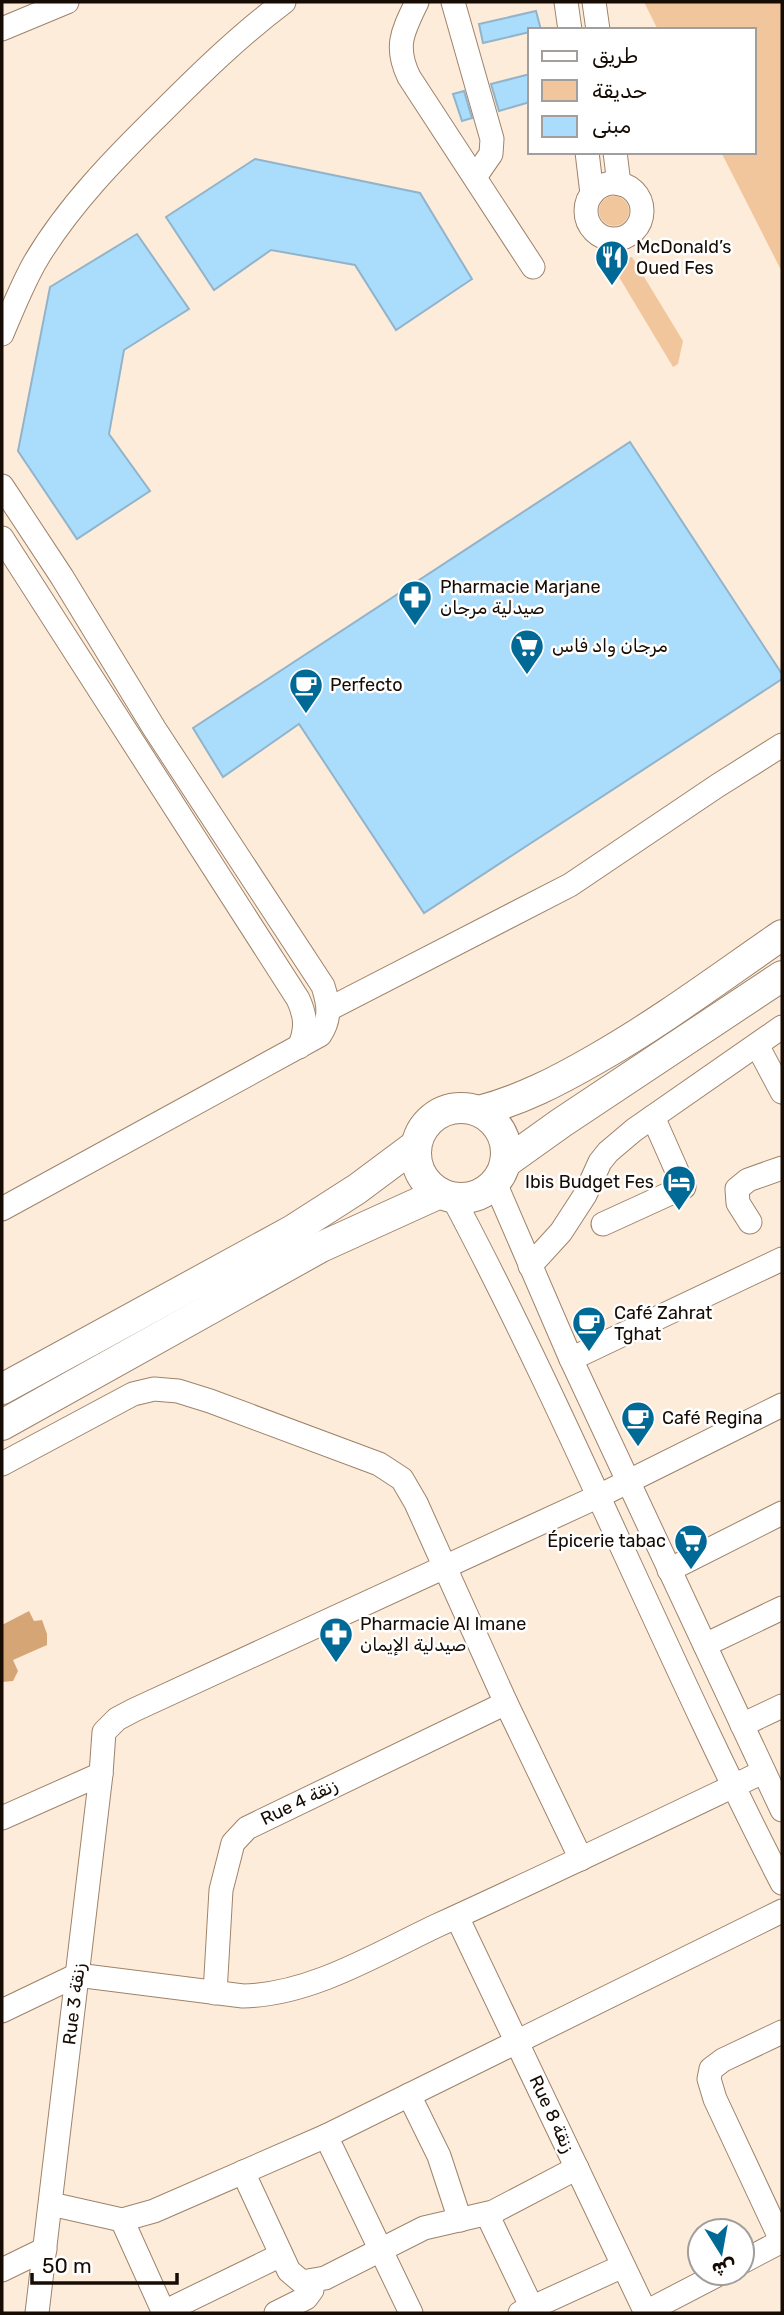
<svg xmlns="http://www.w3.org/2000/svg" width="784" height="2315" font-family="Rubik,'Noto Naskh Arabic',sans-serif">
	<rect width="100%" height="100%" fill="#feecdb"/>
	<g fill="#f2c69c">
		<polygon points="644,2 782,2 782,272 721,152 754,152 754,30 658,30"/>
		<circle cx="614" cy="211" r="15"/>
		<polygon points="632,257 683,341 678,364 673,367 610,262"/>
	</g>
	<polygon fill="#d6a576" points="29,1611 34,1621 42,1620 47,1634 47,1645 13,1660 18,1671 13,1681 2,1682 2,1625"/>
	<g fill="#aadcfc" stroke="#92b4cb" stroke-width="2">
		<polygon points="536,11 541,30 530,30 530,32 483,43 479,24"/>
		<polygon points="530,74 530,102 499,111 491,84"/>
		<polygon points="464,91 472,118 462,121 453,94"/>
		<polygon points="255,159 420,193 472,279 396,330 355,265 271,250 214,290 166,217"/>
		<polygon points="137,234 189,309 124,350 109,434 150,491 77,539 18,451 50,287"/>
		<polygon points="630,442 782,674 782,679 424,913 299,724 223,777 193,728"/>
	</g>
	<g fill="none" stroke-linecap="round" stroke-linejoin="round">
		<g stroke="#9e836a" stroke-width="25">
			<g id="minor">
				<path d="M 417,2 C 403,31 394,46 409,77 L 533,267"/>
				<polyline points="453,2 492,139 491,154 475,177"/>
				<polyline points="566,2 570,30"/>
				<polyline points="594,2 598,30"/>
				<polyline points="2,29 67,2"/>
				<polyline points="587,152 592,194"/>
				<polyline points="615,152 619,184"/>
				<circle cx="614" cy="211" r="28"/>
				<path d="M 2,334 C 12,310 22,285 35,262 C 68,206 116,157 162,112 C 201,73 240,35 284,2"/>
				<path d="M 2,486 L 62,577 L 154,728 L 323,986 C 329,1005 331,1018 320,1035 L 2,1209"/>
				<path d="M 2,538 L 298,999 C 306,1016 307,1030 299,1047"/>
				<polyline points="329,1009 570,885 717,786 782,745"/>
				<polyline points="757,1045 782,1092"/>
				<polyline points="495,1183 571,1359 782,1810"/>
				<path d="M 453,1198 C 572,1422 666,1658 782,1883"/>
				<polyline points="750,1222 738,1203 737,1189 748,1180 782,1168"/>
				<polyline points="603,1224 684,1187 653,1117"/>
				<polyline points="530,1266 561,1232 585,1195 600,1162 608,1152 634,1130 782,1027"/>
				<polyline points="571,1359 782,1259"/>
				<polyline points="2,1464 133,1394 154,1389 178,1391 210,1401 379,1464 402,1479 416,1503 506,1703 581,1859"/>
				<polyline points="669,1570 782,1513"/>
				<polyline points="705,1645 782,1608"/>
				<polyline points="742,1725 782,1706"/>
				<polyline points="2,1818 101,1774"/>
				<polyline points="457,1917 646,2313"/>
				<polyline points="215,1993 221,1890 233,1843 247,1828 506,1703"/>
				<path d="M 2,2011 L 77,1975 L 243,1996 C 310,1995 377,1954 436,1926 C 546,1876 654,1824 763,1772"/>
				<polyline points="782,2032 723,2060 711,2069 709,2079 715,2099 782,2242"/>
				<polyline points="409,2095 439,2156 460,2220"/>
				<polyline points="326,2136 411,2313"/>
				<polyline points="243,2172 289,2271 302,2282 325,2278 424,2228 493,2212 577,2168"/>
				<polyline points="51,2204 122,2220 154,2211 326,2136 782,1911"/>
				<polyline points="487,2214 532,2308"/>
				<polyline points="122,2220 164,2313"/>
				<polyline points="742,2262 782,2241"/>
				<polyline points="2,2270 45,2249"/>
				<polyline points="164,2312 281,2255"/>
				<polyline points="646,2312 721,2273"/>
				<polyline points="37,2313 101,1774 104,1732 117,1719 134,1710 599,1496 782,1405"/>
				<polyline points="276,2313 306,2298 312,2290 311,2282"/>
				<polyline points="520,2313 623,2266"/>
			</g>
		</g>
		<g stroke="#9e836a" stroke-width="32">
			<g id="major">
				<circle cx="461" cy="1153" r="45"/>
				<path d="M 479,1111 C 521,1100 558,1081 596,1059 C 661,1022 721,977 782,935"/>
				<polyline points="505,1163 561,1123 782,976"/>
				<polyline points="2,1389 293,1230 357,1189 416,1145"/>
				<polyline points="2,1425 321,1247 440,1193"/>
			</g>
		</g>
		<use href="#minor" stroke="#fff" stroke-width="23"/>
		<use href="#major" stroke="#fff" stroke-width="30"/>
	</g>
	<defs>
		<g id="restaurant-pin" transform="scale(1.75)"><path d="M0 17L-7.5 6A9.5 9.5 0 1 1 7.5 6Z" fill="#006996" stroke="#fff"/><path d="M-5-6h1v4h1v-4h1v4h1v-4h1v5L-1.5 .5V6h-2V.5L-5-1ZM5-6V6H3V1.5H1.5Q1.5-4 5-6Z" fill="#fff"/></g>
		<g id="pharmacy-pin" transform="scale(1.75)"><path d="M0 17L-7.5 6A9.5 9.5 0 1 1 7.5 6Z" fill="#006996" stroke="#fff"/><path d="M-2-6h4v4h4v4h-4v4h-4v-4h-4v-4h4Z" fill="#fff"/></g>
		<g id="supermarket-pin" transform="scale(1.75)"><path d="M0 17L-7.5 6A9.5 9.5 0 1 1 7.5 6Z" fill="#006996" stroke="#fff"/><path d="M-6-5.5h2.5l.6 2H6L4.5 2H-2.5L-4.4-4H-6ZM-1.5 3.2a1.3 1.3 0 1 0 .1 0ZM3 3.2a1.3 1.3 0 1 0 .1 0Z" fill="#fff"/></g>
		<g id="cafe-pin" transform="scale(1.75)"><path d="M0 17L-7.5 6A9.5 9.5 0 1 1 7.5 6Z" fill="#006996" stroke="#fff"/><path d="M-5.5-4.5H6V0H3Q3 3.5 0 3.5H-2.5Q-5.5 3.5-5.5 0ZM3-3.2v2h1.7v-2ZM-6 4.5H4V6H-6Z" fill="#fff"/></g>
		<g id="hotel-pin" transform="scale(1.75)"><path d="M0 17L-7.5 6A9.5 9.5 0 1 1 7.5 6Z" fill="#006996" stroke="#fff"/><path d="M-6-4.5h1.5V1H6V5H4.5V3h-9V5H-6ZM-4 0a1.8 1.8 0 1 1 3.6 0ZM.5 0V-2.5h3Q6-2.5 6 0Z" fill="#fff"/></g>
	</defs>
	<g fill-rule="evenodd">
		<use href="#restaurant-pin" x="612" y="257"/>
		<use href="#pharmacy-pin" x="415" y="597"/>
		<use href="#supermarket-pin" x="527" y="646"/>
		<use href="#cafe-pin" x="306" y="685"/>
		<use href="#hotel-pin" x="679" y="1182"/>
		<use href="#cafe-pin" x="589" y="1323"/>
		<use href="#cafe-pin" x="638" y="1418"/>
		<use href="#supermarket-pin" x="691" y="1541"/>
		<use href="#pharmacy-pin" x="336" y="1634"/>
	</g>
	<g text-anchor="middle" stroke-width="5" stroke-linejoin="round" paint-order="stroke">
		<g font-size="18" fill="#160c04" stroke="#fff" text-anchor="start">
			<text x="636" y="253">McDonald’s<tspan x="636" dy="21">Oued Fes</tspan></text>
			<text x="440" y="593">Pharmacie Marjane<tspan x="440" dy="21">صيدلية مرجان</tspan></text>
			<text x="552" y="652">مرجان واد فاس</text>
			<text x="330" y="691">Perfecto</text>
			<text x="654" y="1188" text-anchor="end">Ibis Budget Fes</text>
			<text x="614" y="1319">Café Zahrat<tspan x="614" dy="21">Tghat</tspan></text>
			<text x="662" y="1424">Café Regina</text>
			<text x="666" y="1547" text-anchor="end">Épicerie tabac</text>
			<text x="360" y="1630">Pharmacie Al Imane<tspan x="360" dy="21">صيدلية الإيمان</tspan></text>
		</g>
		<g font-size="18" fill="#160c04" stroke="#fff">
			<text transform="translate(299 1802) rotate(-26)" y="6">Rue 4 زنقة</text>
			<text transform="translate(74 2004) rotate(-83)" y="6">Rue 3 زنقة</text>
			<text transform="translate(552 2114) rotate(65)" y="6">Rue 8 زنقة</text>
		</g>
	</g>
	<rect width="784" height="2315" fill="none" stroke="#160c04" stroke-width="7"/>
	<rect x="528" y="28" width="228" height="126" fill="#ffffff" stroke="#a29e9b" stroke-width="2"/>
	<rect x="542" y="51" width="35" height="10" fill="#ffffff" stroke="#a29e9b" stroke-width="2"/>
	<text x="592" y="63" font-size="21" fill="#160c04">طريق</text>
	<rect x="542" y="80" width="35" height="21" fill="#f2c69c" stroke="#a29e9b" stroke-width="2"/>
	<text x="592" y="98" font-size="21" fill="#160c04">حديقة</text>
	<rect x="542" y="116" width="35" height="21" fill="#aadcfc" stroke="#a29e9b" stroke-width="2"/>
	<text x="592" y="133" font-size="21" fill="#160c04">مبنى</text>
	<g transform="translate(721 2252) rotate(169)"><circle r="33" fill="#ffffff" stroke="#a29e9b" stroke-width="2"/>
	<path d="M0-5L12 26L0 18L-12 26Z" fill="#006996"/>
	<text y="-10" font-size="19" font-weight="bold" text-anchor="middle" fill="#160c04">ش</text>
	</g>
	<path d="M32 2273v10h145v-10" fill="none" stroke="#160c04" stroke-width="3.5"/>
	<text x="42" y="2273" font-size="21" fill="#160c04" stroke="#ffffff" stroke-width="5" paint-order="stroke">50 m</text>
</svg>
